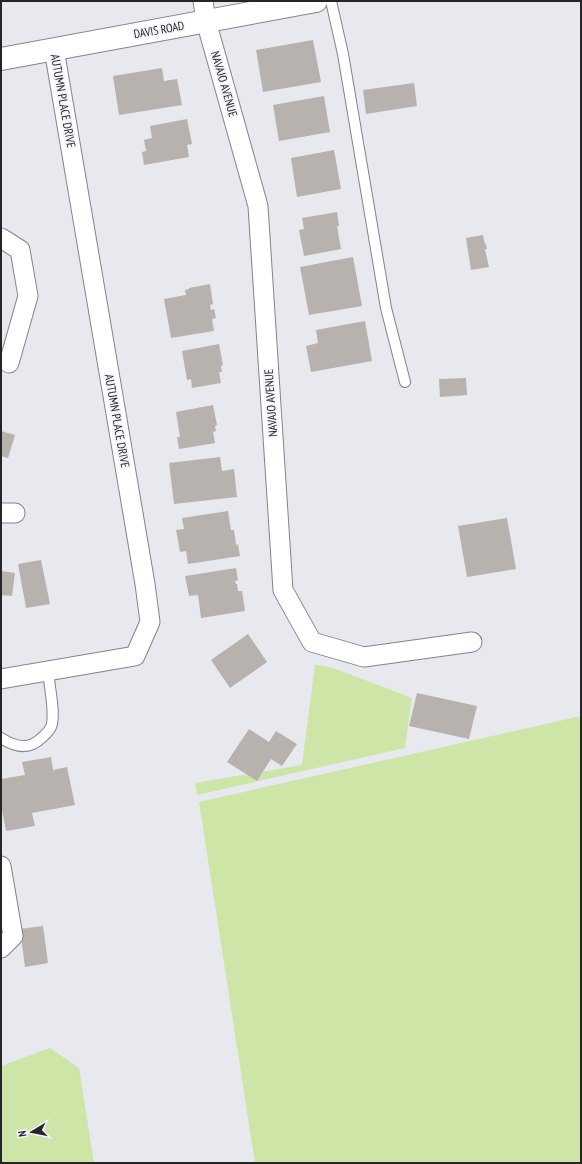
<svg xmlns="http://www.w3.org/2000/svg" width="582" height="1164" font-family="'PT Sans Narrow',sans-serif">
	<rect width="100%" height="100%" fill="#e8e8ef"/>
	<g fill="#cee5a8">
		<polygon points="315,665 331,667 412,698 405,748 197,795 195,783 302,765"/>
		<polygon points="581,716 581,1163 255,1163 199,802"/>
		<polygon points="50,1048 79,1068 94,1163 1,1163 1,1066"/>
	</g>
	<g fill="#b8b2ae">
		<polygon points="313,40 321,82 263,92 256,50"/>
		<polygon points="162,68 164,81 177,79 182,105 119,115 113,76"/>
		<polygon points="414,83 417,106 366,114 363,90"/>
		<polygon points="324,96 330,132 279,141 273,105"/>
		<polygon points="187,119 192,144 187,145 189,157 144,165 142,152 146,151 144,140 152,138 150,126"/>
		<polygon points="334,150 341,189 297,197 291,158"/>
		<polygon points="337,212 339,226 337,226 341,249 304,256 299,230 304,229 302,218"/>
		<polygon points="483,235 485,244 486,244 487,249 485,249 489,267 471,270 466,238"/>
		<polygon points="353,257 362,306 309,315 300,267"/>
		<polygon points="210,284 213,304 210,305 211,310 214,309 216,318 212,319 214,331 171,338 164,299 186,295 185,290 189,289 189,288"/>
		<polygon points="365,321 372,361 311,372 306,346 318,343 316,330"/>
		<polygon points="219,344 223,365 221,366 222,372 219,372 221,383 192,388 191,379 187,380 182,351"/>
		<polygon points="466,378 467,395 440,397 439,379"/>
		<polygon points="213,405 217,425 215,426 216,431 213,432 215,443 179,449 177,437 180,437 176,412"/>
		<polygon points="1,431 15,435 8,458 1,456"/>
		<polygon points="220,457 222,471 234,469 237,497 174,504 169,463"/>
		<polygon points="228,511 231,530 234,530 236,545 238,544 240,556 188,564 186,551 180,552 176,530 184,529 182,518"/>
		<polygon points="507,518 516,569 467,577 458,526"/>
		<polygon points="41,560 50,604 26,608 18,564"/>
		<polygon points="236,568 238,580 235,581 236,584 237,584 238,591 242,591 245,611 201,618 198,595 189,596 185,576"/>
		<polygon points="1,571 15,573 12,596 1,595"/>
		<polygon points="248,634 267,662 230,688 211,660"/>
		<polygon points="417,693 477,706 469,739 409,726"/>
		<polygon points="249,729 269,742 276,731 297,744 282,766 271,759 257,781 227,762"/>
		<polygon points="51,757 53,770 67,767 75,805 32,813 35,826 6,831 1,805 1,779 25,775 22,762"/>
		<polygon points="43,926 48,963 25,967 20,929"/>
	</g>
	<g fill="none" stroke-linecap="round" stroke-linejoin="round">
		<g stroke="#83848a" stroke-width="12">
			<g id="service">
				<polyline points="331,1 343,54 386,308 405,382"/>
				<path d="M 1,738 C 10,744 22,749 33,744 C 39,741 48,733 51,727 C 56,715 49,685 48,671"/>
			</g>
		</g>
		<g stroke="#83848a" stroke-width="21">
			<g id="minor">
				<polyline points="203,1 206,21 258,206 283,590 312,642 364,657 472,642"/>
				<polyline points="1,238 20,250 28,296 9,363"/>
				<polyline points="1,513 15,513"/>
				<polyline points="1,679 135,656 150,622 145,584 54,49"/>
				<polyline points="1,866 13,936 1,948"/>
			</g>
		</g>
		<g stroke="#83848a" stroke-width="24">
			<polyline id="tertiary" points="1,59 316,1"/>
		</g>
		<use href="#service" stroke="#fff" stroke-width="10"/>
		<use href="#minor" stroke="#fff" stroke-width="19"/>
		<use href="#tertiary" stroke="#fff" stroke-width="22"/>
	</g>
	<g text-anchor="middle" stroke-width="4" stroke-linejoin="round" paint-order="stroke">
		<g font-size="12" fill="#252527" stroke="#f5f6fd">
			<text transform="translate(159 30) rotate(-10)" y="4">DAVIS ROAD</text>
			<text transform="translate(224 84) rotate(74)" y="4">NAVAJO AVENUE</text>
			<text transform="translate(63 101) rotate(80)" y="4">AUTUMN PLACE DRIVE</text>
			<text transform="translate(271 403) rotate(-94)" y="4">NAVAJO AVENUE</text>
			<text transform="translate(117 421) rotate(80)" y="4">AUTUMN PLACE DRIVE</text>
		</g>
	</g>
	<rect width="582" height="1164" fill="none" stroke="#252527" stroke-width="4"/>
	<g transform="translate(32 1132) rotate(260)" stroke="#f5f6fd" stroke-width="3" paint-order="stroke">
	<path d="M0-3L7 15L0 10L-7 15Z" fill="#252527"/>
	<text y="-6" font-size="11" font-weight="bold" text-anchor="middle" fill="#252527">N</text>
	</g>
</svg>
